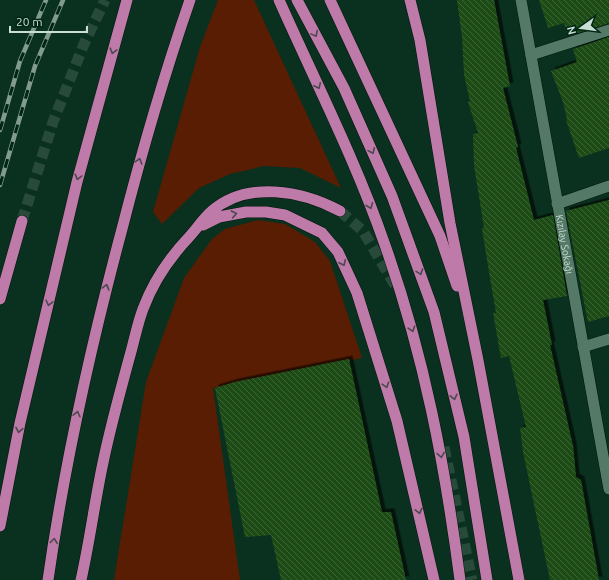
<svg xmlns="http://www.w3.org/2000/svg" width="609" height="580" font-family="Ubuntu,sans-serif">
	<defs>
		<pattern id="building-back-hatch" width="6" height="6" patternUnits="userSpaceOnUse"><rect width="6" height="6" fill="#1c4c15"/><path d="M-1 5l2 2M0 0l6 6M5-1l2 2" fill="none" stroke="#3c6536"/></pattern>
		<filter id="shadow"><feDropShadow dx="3.5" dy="-3.5" stdDeviation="0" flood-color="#0009"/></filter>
	</defs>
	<rect width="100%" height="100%" fill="#0a301f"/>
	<g fill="#591d03">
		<polygon points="218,0 254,0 341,188 300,168 264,166 230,174 199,188 162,224 153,212 200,47"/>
		<polygon points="258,220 285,224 315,242 330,261 362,358 213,388 240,580 114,580 146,382 184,278 212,239 225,229"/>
	</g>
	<g fill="url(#building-back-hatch)" filter="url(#shadow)">
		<polygon points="457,0 494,0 510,86 503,88 518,147 516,148 534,220 553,215 567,296 543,300 552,345 550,345 573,446 576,477 581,480 599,580 550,580 523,452 520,428 526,427 509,356 501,358 493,313 496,313 485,248 482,228 484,228 474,165 473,134 478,133 468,102 470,101 464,75 462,37"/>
		<polygon points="539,0 609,0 609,23 568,36 564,23 548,28"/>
		<polygon points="609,37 609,148 579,158 566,120 567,119 563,102 551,71 577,62 573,49"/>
		<polygon points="609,200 609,316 588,322 566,211"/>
		<polygon points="349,359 382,512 391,512 406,580 281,580 271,535 245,537 215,388 235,382"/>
	</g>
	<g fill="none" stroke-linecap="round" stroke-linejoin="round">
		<g stroke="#274a3a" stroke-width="11" stroke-dasharray="11 5.5" stroke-linecap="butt">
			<polyline points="340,211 363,231 396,287"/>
			<polyline points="22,221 53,122 84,44 105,0"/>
			<polyline points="444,447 472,580"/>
		</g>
		<g stroke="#00160b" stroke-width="12">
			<g id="minor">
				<path id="s1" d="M 521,0 L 609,489"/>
				<polyline points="531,55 609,30"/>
				<polyline points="557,204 609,186"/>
				<polyline points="583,347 609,339"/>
			</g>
		</g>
		<g stroke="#00160b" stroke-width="12">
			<g id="trunk">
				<path d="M 279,0 C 315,81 356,161 385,245 C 424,355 445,465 460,580"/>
				<polyline points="297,0 344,88 392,196 434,312 464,437 487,580"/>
				<polyline points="330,0 440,236 457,286"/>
				<polyline points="410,0 420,40 450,223 478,360 519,580"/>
				<polyline points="203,225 219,217 246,212 266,212 285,215 322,233 338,252 357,293 397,421 434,580"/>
				<polyline points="0,299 22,221"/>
				<polyline points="0,526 20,423 77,182 127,0"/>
				<path d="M 48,580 C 65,461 91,345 122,229 C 142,151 164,75 190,0"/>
				<path d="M 81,580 C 90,540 95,499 104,458 C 111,425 120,392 129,359 C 134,342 137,325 143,309 C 153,282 170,257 190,236 C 197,228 204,218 212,211 C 247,180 303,191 340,211"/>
			</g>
		</g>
		<use href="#minor" stroke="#547966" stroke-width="11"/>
		<use href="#trunk" stroke="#be7aa8" stroke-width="11"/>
		<g stroke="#819c8f" stroke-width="4.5">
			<g id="rail">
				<polyline points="0,130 20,61 46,0"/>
				<polyline points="0,185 35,66 63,0"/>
			</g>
		</g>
		<use href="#rail" stroke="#002616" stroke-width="3" stroke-dasharray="9" stroke-linecap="butt"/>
	</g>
	<defs><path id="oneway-chevron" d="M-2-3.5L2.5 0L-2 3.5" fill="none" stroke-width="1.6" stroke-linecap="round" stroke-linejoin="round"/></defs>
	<g stroke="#4c4850">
		<use href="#oneway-chevron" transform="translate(315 34) rotate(62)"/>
		<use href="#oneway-chevron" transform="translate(113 51) rotate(105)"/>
		<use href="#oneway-chevron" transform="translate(318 86) rotate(65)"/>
		<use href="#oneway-chevron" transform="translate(372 151) rotate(66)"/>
		<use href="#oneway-chevron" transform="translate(139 161) rotate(-73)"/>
		<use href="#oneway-chevron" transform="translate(78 177) rotate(105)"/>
		<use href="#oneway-chevron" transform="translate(370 206) rotate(68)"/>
		<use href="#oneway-chevron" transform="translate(234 214) rotate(-11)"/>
		<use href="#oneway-chevron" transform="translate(343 263) rotate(65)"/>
		<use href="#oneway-chevron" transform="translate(420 272) rotate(70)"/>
		<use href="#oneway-chevron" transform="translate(106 287) rotate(-75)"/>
		<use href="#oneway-chevron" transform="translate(49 303) rotate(103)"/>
		<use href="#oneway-chevron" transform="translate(412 329) rotate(72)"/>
		<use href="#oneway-chevron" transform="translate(386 385) rotate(73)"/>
		<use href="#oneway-chevron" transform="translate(454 397) rotate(77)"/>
		<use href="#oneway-chevron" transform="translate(77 414) rotate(-77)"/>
		<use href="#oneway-chevron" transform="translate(19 430) rotate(101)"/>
		<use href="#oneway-chevron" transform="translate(441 455) rotate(81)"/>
		<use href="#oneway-chevron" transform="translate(419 511) rotate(77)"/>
		<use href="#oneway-chevron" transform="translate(54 541) rotate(-82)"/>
	</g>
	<g text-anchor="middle" stroke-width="3" stroke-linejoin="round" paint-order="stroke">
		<g font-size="10" fill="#caded3" stroke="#002616">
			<text dy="4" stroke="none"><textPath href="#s1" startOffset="248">Kızılay Sokağı</textPath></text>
		</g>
	</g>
	<g transform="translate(581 28) rotate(256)" stroke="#002616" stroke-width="3" paint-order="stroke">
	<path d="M0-3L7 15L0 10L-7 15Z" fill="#caded3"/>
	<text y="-6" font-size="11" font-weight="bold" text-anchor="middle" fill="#caded3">N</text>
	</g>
	<path d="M10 26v6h77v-6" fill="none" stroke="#caded3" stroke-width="2"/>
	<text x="16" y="26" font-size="12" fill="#caded3" stroke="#002616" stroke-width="3" paint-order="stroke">20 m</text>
</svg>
